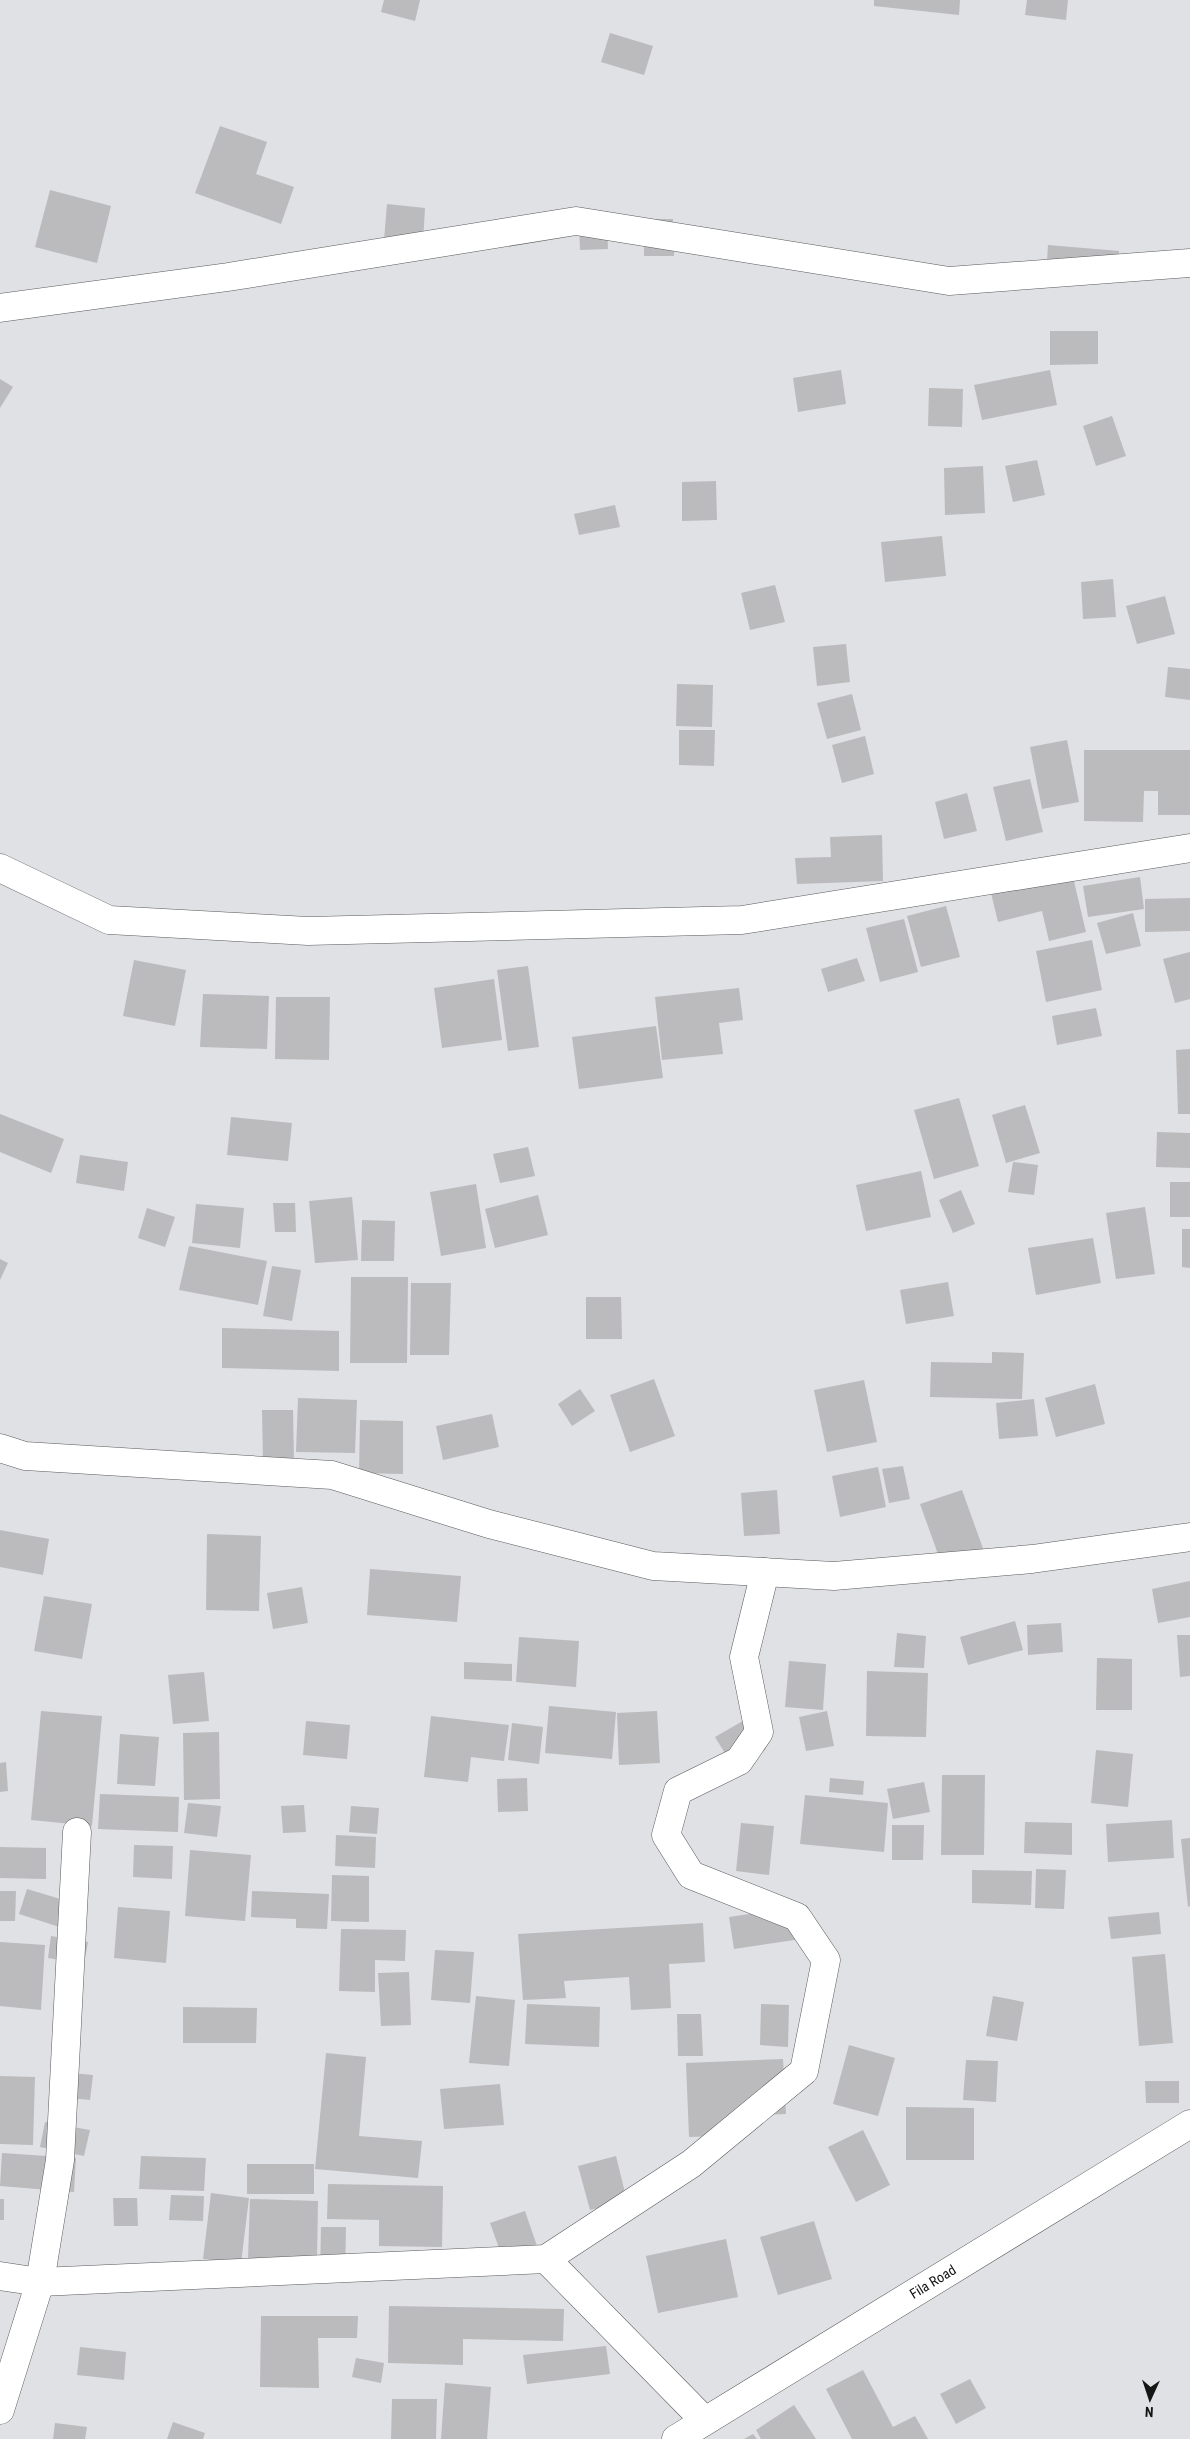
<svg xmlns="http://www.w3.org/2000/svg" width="1190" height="2439" font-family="'Roboto Condensed',sans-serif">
	<rect width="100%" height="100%" fill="#e0e1e4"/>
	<g fill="#bbbabd">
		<polygon points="384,0 420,0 415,21 381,12"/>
		<polygon points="874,0 960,0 959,15 874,6"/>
		<polygon points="1027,0 1068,0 1066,20 1025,15"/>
		<polygon points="610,33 653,46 644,75 601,62"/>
		<polygon points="220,126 267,142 256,174 294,187 281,224 195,193"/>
		<polygon points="50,190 111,206 97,263 35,247"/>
		<polygon points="387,204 425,208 423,243 384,240"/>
		<polygon points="644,219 673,219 674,256 644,256"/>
		<polygon points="607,222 608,249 580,250 579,224"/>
		<polygon points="1048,245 1119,251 1117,282 1046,277"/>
		<polygon points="1050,331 1098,331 1098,364 1050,365"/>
		<polygon points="841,370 846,404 798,412 793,378"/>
		<polygon points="1050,370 1057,405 982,420 974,385"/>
		<polygon points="0,379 13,387 0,408"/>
		<polygon points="929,388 963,389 962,427 928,426"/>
		<polygon points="1112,416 1126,456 1096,466 1083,426"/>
		<polygon points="1037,460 1045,495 1013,502 1005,466"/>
		<polygon points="983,466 985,513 945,515 944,468"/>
		<polygon points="716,481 717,520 682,521 682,482"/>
		<polygon points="615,505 620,527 579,535 574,514"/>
		<polygon points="942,536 946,576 885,582 881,542"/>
		<polygon points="1113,579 1116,617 1083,619 1081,582"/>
		<polygon points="775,585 785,622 750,630 741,593"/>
		<polygon points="1165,596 1175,634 1137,644 1126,606"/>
		<polygon points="846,644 850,682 817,686 813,647"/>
		<polygon points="1168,667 1190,669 1190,700 1165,697"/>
		<polygon points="677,684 713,685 712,727 676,726"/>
		<polygon points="852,694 861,730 827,739 817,703"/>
		<polygon points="679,730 715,730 714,766 679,765"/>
		<polygon points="865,736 874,774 842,783 832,745"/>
		<polygon points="1067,740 1079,802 1042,809 1030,747"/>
		<polygon points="1084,750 1190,750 1190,815 1158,815 1158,791 1144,791 1143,822 1084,821"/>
		<polygon points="1030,779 1043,832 1006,841 993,787"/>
		<polygon points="967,793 977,831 944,839 935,802"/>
		<polygon points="882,835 883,881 797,884 795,858 831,857 830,837"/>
		<polygon points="1072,873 1086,932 1049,941 1042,911 998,922 991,893"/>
		<polygon points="1140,877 1144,909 1088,917 1083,886"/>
		<polygon points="1190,898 1190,931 1145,932 1145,899"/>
		<polygon points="946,906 960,957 921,967 907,916"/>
		<polygon points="1133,913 1141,946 1106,954 1097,923"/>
		<polygon points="904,919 918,972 880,982 866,928"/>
		<polygon points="1092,940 1102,990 1046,1002 1036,951"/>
		<polygon points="1190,952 1190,999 1175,1003 1163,959"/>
		<polygon points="857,958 865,981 828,992 821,969"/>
		<polygon points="134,960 186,970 175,1026 123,1016"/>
		<polygon points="528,966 539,1047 508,1051 497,970"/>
		<polygon points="494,979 502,1040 442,1048 434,988"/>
		<polygon points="739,988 743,1020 719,1023 723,1054 662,1060 655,997"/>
		<polygon points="203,994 269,996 267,1049 200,1047"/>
		<polygon points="276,997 330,997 329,1060 275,1059"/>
		<polygon points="1096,1008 1102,1036 1057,1045 1052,1016"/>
		<polygon points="656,1026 663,1078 579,1089 572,1037"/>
		<polygon points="1190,1049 1190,1114 1178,1114 1176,1050"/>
		<polygon points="959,1098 979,1166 934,1179 914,1110"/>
		<polygon points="1025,1105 1040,1153 1006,1163 992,1115"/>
		<polygon points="0,1114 64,1139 51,1173 0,1152"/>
		<polygon points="231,1117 292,1123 288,1161 227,1155"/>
		<polygon points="1157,1132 1190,1133 1190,1168 1156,1167"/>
		<polygon points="528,1147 535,1176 500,1183 493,1154"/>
		<polygon points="80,1155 128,1162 124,1191 76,1183"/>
		<polygon points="1013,1162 1038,1165 1034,1195 1008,1192"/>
		<polygon points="921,1171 931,1217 866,1231 856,1185"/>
		<rect x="1170" y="1182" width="20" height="35"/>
		<polygon points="476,1184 486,1248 441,1256 430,1192"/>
		<polygon points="961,1190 975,1224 953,1233 939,1200"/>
		<polygon points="538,1195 548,1235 495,1248 485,1209"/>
		<polygon points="352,1197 358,1260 315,1263 309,1201"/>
		<polygon points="273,1203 295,1203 296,1232 275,1232"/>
		<polygon points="196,1204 244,1208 240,1248 192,1243"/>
		<polygon points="1145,1207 1155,1274 1116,1279 1106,1213"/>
		<polygon points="147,1208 175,1217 165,1247 138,1238"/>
		<polygon points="362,1220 395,1221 394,1261 361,1261"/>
		<polygon points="1182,1229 1190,1229 1190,1268 1182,1267"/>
		<polygon points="1093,1238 1101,1283 1036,1295 1028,1248"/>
		<polygon points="189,1246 267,1261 258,1305 179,1290"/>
		<polygon points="0,1259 8,1263 0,1280"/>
		<polygon points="272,1266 301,1270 292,1321 263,1316"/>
		<polygon points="351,1277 408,1277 407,1363 350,1363"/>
		<polygon points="948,1282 954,1316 906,1324 900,1290"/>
		<polygon points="411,1283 451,1283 449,1355 410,1355"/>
		<polygon points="586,1297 621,1297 622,1339 586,1339"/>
		<polygon points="222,1328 339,1331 339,1371 222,1368"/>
		<polygon points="992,1352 1024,1353 1022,1399 930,1397 931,1362 992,1363"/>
		<polygon points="654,1379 675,1436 630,1452 610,1395"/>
		<polygon points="864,1380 877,1442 827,1452 814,1390"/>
		<polygon points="1095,1384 1105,1424 1056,1437 1045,1398"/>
		<polygon points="580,1389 595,1411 572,1426 558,1404"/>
		<polygon points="298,1398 357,1400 355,1453 296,1452"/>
		<polygon points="1034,1399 1038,1436 999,1439 996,1403"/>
		<polygon points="262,1410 293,1410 294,1461 263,1462"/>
		<polygon points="492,1414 499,1447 443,1460 436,1426"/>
		<polygon points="360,1420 403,1421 403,1474 359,1473"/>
		<polygon points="903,1466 910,1499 889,1503 882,1469"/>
		<polygon points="878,1467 886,1507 840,1517 832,1476"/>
		<polygon points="777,1490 780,1534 744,1536 741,1493"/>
		<polygon points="962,1490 990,1568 948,1582 920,1504"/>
		<polygon points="0,1530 49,1539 43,1575 0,1567"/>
		<polygon points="207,1534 261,1536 259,1611 206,1610"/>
		<polygon points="370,1569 461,1576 457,1622 367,1615"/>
		<polygon points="1190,1581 1190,1617 1158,1623 1152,1589"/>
		<polygon points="302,1587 308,1623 273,1629 267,1593"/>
		<polygon points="44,1596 92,1604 82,1659 34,1651"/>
		<polygon points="1015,1621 1023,1650 968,1665 960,1637"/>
		<polygon points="1061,1623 1063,1652 1028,1655 1027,1625"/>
		<polygon points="897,1633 926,1636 924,1668 894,1667"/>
		<polygon points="1177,1635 1190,1635 1190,1676 1180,1677"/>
		<polygon points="519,1637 579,1641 576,1687 516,1682"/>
		<polygon points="1097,1658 1132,1659 1132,1710 1096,1710"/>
		<polygon points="789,1661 826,1664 823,1710 785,1707"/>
		<polygon points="464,1662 512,1664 512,1681 464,1679"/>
		<polygon points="867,1671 928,1673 926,1737 866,1736"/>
		<polygon points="204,1672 209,1721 173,1724 168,1675"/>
		<polygon points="549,1706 616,1712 612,1759 545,1753"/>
		<polygon points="41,1711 102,1716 92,1826 31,1820"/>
		<polygon points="657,1711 660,1763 619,1765 617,1713"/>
		<polygon points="827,1711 834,1746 806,1751 799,1717"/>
		<polygon points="431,1716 509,1725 504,1761 471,1757 468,1782 424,1777"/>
		<polygon points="748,1718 766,1749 734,1768 715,1737"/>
		<polygon points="306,1721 350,1725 347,1759 303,1755"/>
		<polygon points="512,1723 543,1727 539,1764 508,1760"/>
		<polygon points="219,1732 220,1799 184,1800 183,1733"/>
		<polygon points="120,1734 159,1737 155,1786 117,1784"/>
		<polygon points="1096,1750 1133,1754 1128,1807 1091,1803"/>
		<polygon points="6,1762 8,1791 0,1792 0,1763"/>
		<polygon points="942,1775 985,1775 984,1855 941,1855"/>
		<polygon points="527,1778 528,1811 498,1812 497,1779"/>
		<polygon points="830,1778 864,1781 863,1795 829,1792"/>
		<polygon points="924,1782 930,1812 893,1819 887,1789"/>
		<polygon points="100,1794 179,1797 178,1832 98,1829"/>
		<polygon points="805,1795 888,1803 884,1852 800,1844"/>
		<polygon points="188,1803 221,1806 217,1837 184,1833"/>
		<polygon points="304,1805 306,1832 283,1833 281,1806"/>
		<polygon points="351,1806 379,1808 377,1834 349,1832"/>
		<polygon points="1172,1820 1174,1858 1108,1862 1106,1824"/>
		<polygon points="1025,1822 1072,1823 1072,1855 1024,1853"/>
		<polygon points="741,1823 774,1826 769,1875 736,1871"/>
		<polygon points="892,1825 924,1825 923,1860 892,1860"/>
		<polygon points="336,1835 376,1837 375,1868 335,1866"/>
		<polygon points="1190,1838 1190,1906 1188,1907 1181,1839"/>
		<polygon points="134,1845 173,1846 172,1879 133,1877"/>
		<polygon points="0,1847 46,1848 46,1879 0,1878"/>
		<polygon points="190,1850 251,1855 245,1921 185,1916"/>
		<polygon points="1036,1869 1066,1870 1064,1909 1035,1908"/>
		<polygon points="972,1870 1032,1871 1031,1905 972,1903"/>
		<polygon points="332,1875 369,1876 369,1922 331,1921"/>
		<polygon points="27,1889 77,1904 69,1930 19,1914"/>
		<polygon points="0,1891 16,1891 15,1921 0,1921"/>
		<polygon points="252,1891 329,1894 327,1929 296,1928 296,1919 251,1917"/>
		<polygon points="803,1906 808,1938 734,1949 729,1917"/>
		<polygon points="118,1907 170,1911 166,1963 114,1958"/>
		<polygon points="1159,1912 1161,1934 1111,1939 1108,1917"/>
		<polygon points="703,1923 705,1962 669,1964 671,2008 631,2010 629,1977 564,1981 566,1998 523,2000 518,1934"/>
		<polygon points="341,1929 406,1930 405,1961 375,1960 375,1992 339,1991"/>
		<polygon points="51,1936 88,1942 84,1964 48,1958"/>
		<polygon points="0,1942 45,1945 41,2010 0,2006"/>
		<polygon points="435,1950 474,1952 470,2003 431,2000"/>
		<polygon points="1165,1954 1173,2043 1139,2046 1132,1957"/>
		<polygon points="409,1972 411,2025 381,2026 378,1973"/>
		<polygon points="476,1996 515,2000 509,2066 469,2063"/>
		<polygon points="993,1996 1024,2002 1017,2041 986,2036"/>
		<polygon points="527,2004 600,2007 599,2047 525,2044"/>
		<polygon points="761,2004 789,2005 788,2047 760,2045"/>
		<polygon points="183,2007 257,2008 256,2043 183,2043"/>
		<polygon points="677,2014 701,2014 703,2056 678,2056"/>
		<polygon points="849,2045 895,2058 878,2116 833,2104"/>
		<polygon points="326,2053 366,2057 359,2136 422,2141 418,2178 315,2169"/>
		<polygon points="783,2059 786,2114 743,2116 744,2135 689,2137 686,2063"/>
		<polygon points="966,2060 998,2061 996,2102 963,2100"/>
		<polygon points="60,2072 93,2075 90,2100 58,2097"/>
		<polygon points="0,2076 35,2077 33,2145 0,2144"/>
		<polygon points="1145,2081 1179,2081 1179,2103 1146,2103"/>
		<polygon points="500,2084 504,2125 444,2129 440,2089"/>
		<polygon points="906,2107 974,2108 974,2160 906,2160"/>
		<polygon points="45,2122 90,2130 84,2156 40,2147"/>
		<polygon points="863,2130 890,2185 856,2202 828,2147"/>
		<polygon points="2,2153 76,2158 74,2192 0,2186"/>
		<polygon points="141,2156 206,2158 204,2191 139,2189"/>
		<polygon points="616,2156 627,2201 590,2210 578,2166"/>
		<rect x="247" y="2164" width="67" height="30"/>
		<polygon points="328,2184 443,2186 442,2247 379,2246 379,2220 327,2219"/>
		<polygon points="211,2193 249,2198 241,2263 203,2259"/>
		<polygon points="171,2195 204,2196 203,2221 169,2220"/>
		<polygon points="113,2198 137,2198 138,2226 114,2226"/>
		<rect x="0" y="2199" width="4" height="21"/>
		<polygon points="250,2199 318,2201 317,2259 248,2259"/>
		<polygon points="525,2211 537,2246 503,2259 490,2223"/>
		<polygon points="814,2221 832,2279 778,2295 760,2237"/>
		<polygon points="321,2227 346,2227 345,2277 320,2276"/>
		<polygon points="726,2239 738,2297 658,2313 646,2256"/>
		<polygon points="389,2306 564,2309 563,2341 463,2339 463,2365 388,2363"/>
		<polygon points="261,2316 358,2316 357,2338 318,2338 319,2388 260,2387"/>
		<polygon points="606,2346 610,2374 527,2384 523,2355"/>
		<polygon points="80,2347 126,2352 124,2380 77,2375"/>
		<polygon points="356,2358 384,2363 381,2383 352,2377"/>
		<polygon points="863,2370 893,2427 915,2416 928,2439 852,2439 826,2389"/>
		<polygon points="970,2379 986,2408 956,2424 940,2394"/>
		<polygon points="445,2383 491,2387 487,2439 441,2439"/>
		<polygon points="392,2399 437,2399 436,2439 391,2439"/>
		<polygon points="794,2405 816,2439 761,2439 756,2430"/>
		<polygon points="173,2422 205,2433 203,2439 167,2439"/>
		<polygon points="55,2423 87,2427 85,2439 53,2439"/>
		<polygon points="753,2434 757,2439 744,2439"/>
	</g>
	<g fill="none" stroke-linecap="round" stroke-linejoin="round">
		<g stroke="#595a5d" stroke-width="29">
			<g id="minor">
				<polyline points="0,308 228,277 576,221 949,281 1190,263"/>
				<polyline points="0,868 109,920 308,931 742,920 1190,848"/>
				<polyline points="0,1448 25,1456 332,1475 489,1524 653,1566 834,1576 1032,1559 1190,1537"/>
				<polyline points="546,2259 704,2420"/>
				<polyline points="0,2276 40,2282 546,2259 691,2164 804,2071 826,1960 797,1917 691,1875 666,1835 678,1791 739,1761 759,1732 744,1657 765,1572"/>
				<polyline points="0,2410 40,2282 60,2160 77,1832"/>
			</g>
		</g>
		<g stroke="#595a5d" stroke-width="29">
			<g id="tertiary">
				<path id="s1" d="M 676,2439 L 1190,2124"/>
			</g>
		</g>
		<use href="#minor" stroke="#fff" stroke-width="28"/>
		<use href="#tertiary" stroke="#fff" stroke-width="28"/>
	</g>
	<g text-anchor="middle" stroke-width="5" stroke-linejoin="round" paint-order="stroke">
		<g font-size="14" fill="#151516" stroke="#e0e1e4">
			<text dy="5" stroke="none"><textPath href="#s1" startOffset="301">Fila Road</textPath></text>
		</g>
	</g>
	<g transform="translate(1150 2399) rotate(183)" stroke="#e0e1e4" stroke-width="4" paint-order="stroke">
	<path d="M0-4L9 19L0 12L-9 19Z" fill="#151516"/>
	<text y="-8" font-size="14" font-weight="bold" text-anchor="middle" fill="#151516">N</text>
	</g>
</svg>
